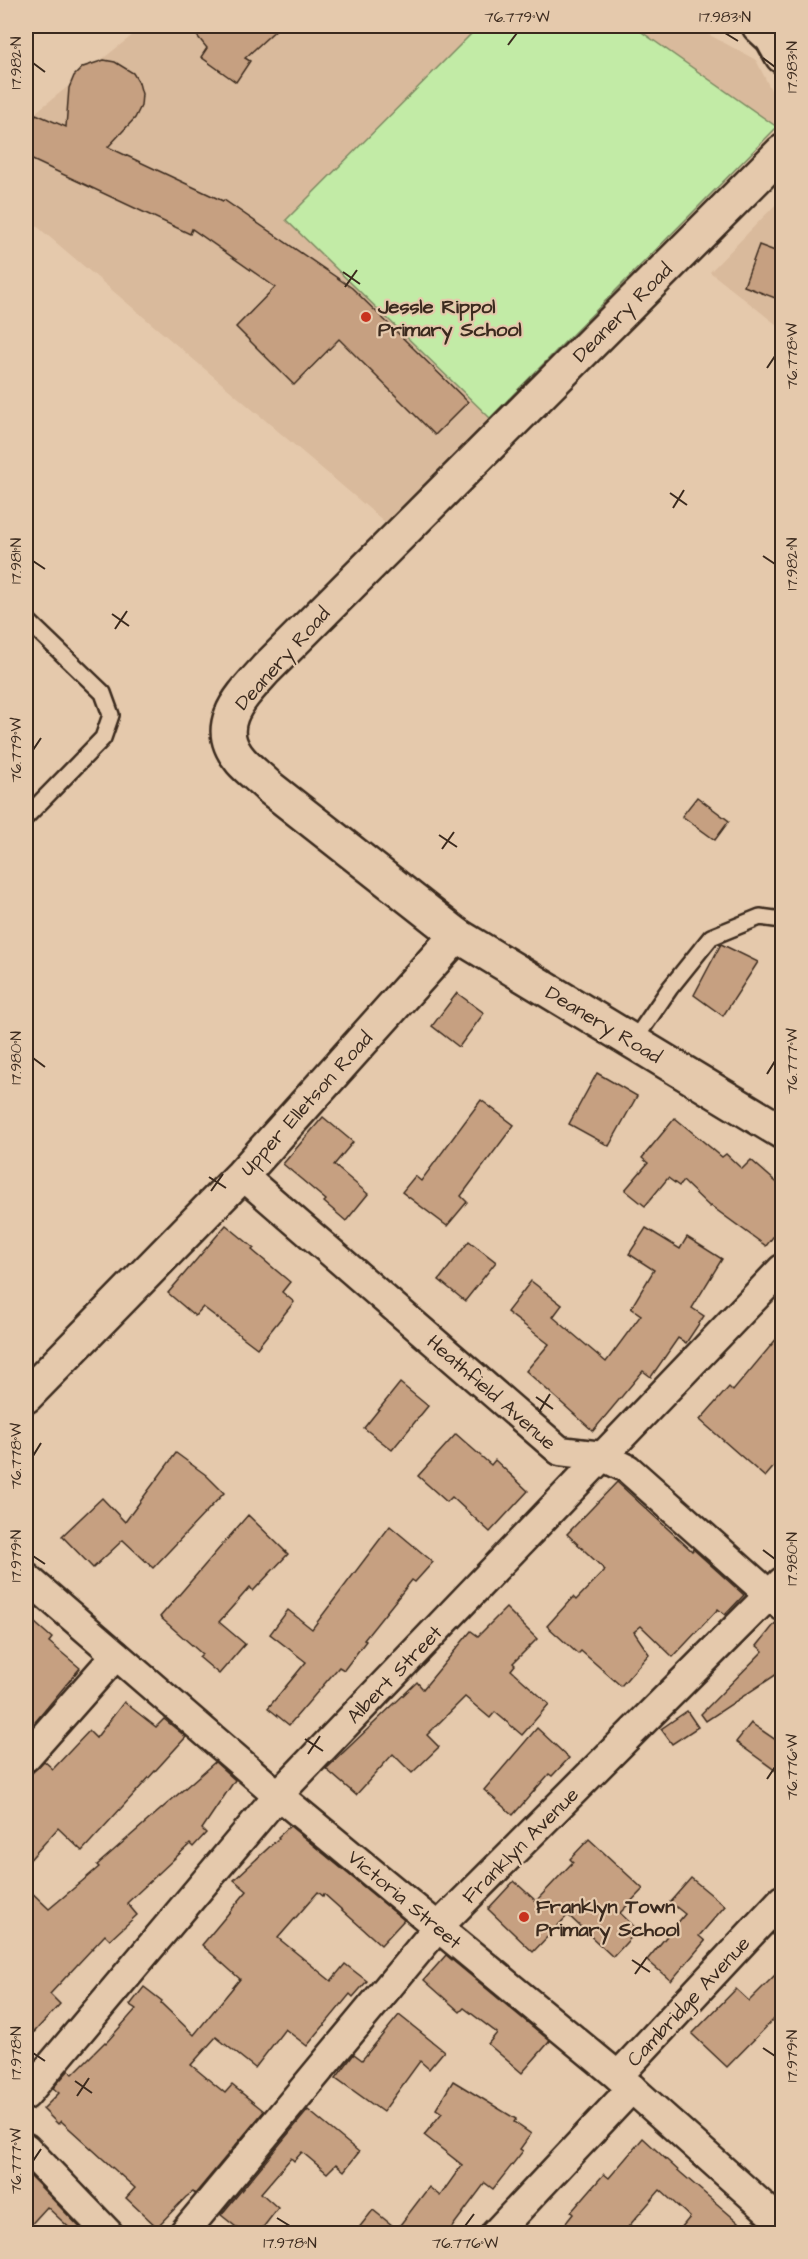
<svg xmlns="http://www.w3.org/2000/svg" width="808" height="2259" font-family="'Architects Daughter',sans-serif">
	<rect width="100%" height="100%" fill="#e5c9ac"/>
	<filter id="ink" filterUnits="userSpaceOnUse"><feTurbulence type="fractalNoise" baseFrequency=".0167" numOctaves="2"/><feDisplacementMap in="SourceGraphic" scale="12" xChannelSelector="R" yChannelSelector="G"/><feConvolveMatrix kernelMatrix="1 2 1 2 8 2 1 2 1" color-interpolation-filters="sRGB"/></filter>
	<g filter="url(#ink)">
		<g fill="#d9ba9c">
			<polygon points="144,26 693,26 756,60 777,102 777,127 386,523 26,217 26,120"/>
			<polygon points="782,198 782,329 710,272"/>
		</g>
		<polygon fill="#c2eba6" stroke="#7e8a62" stroke-width="1.5" points="479,26 633,26 777,127 490,418 286,220"/>
		<g fill="#c6a081" stroke="#3b2a1e" stroke-width="1.5">
			<polygon points="189,26 280,26 245,58 250,61 236,82 201,57 207,48"/>
			<polygon points="104,60 115,62 133,73 139,83 142,94 141,106 135,118 108,147 223,201 224,200 352,288 468,402 435,435 339,339 294,385 236,327 275,287 192,229 190,234 26,157 26,137 36,114 66,127 69,88 74,76 83,67"/>
			<polygon points="759,245 783,254 783,301 744,286"/>
			<polygon points="697,797 729,821 715,840 682,816"/>
			<polygon points="721,944 758,962 723,1016 694,995"/>
			<polygon points="457,993 484,1013 459,1047 432,1026"/>
			<polygon points="597,1073 637,1096 609,1146 569,1124"/>
			<polygon points="481,1100 514,1125 461,1196 467,1202 447,1226 402,1192 415,1176 421,1181"/>
			<polygon points="323,1117 353,1142 334,1165 368,1194 346,1221 324,1202 326,1200 283,1164"/>
			<polygon points="675,1118 722,1157 726,1154 742,1169 751,1160 783,1188 783,1224 766,1246 711,1206 710,1207 683,1181 679,1186 668,1178 645,1206 625,1190 648,1163 642,1158"/>
			<polygon points="226,1225 254,1248 252,1250 290,1282 282,1292 294,1302 257,1348 203,1307 195,1316 168,1293"/>
			<polygon points="646,1228 680,1249 687,1237 722,1259 692,1308 704,1316 686,1343 678,1338 651,1377 643,1371 593,1431 526,1371 549,1344 507,1312 531,1281 562,1305 553,1317 606,1362 641,1315 631,1308 654,1270 629,1254"/>
			<polygon points="469,1241 496,1262 465,1301 439,1280"/>
			<polygon points="783,1331 783,1456 765,1477 700,1420 729,1387 733,1391"/>
			<polygon points="400,1383 428,1406 392,1450 364,1428"/>
			<polygon points="456,1434 491,1465 495,1460 528,1491 490,1532 452,1497 447,1502 418,1476"/>
			<polygon points="176,1453 206,1475 224,1493 153,1568 123,1540 93,1568 62,1536 102,1498 125,1522"/>
			<polygon points="617,1482 692,1551 693,1549 744,1595 725,1615 718,1609 673,1657 641,1626 634,1632 649,1654 621,1686 581,1651 578,1654 547,1626 573,1597 576,1600 605,1570 567,1534"/>
			<polygon points="248,1515 288,1554 253,1591 250,1587 219,1622 245,1644 219,1674 199,1657 202,1654 160,1617"/>
			<polygon points="390,1526 433,1562 415,1582 412,1580 364,1640 366,1641 344,1670 339,1667 289,1725 268,1708 306,1662 270,1634 288,1610 312,1629"/>
			<polygon points="506,1608 537,1639 513,1663 515,1665 511,1670 549,1704 522,1735 495,1712 490,1718 465,1697 427,1735 439,1747 412,1773 393,1754 356,1795 326,1769 417,1682 423,1689 471,1631 478,1636"/>
			<polygon points="26,1615 52,1638 49,1642 80,1668 26,1733"/>
			<polygon points="777,1621 783,1622 783,1670 706,1721 701,1714 763,1651 757,1646"/>
			<polygon points="124,1702 156,1727 164,1719 186,1737 82,1851 58,1828 26,1864 26,1779 44,1761 53,1769 89,1731 96,1738"/>
			<polygon points="687,1711 698,1727 672,1744 661,1729"/>
			<polygon points="751,1723 783,1745 783,1776 736,1742"/>
			<polygon points="537,1728 569,1758 552,1776 549,1774 513,1815 484,1790"/>
			<polygon points="215,1762 235,1780 202,1829 206,1833 193,1847 190,1844 127,1903 137,1915 110,1940 105,1935 50,1994 60,2004 26,2041 26,1887 49,1909 99,1867 97,1865"/>
			<polygon points="290,1826 404,1920 381,1945 324,1894 323,1896 318,1892 278,1938 331,1981 345,1964 367,1981 353,1997 350,1994 307,2046 285,2029 255,2068 216,2037 191,2065 225,2093 232,2085 264,2111 195,2194 193,2192 186,2197 157,2227 126,2198 135,2188 61,2121 58,2124 43,2109 59,2093 53,2088 69,2070 73,2074 105,2042 106,2043 136,2009 130,2005 144,1987 162,2001 161,2003 194,2035 240,1979 202,1945 247,1891 234,1880 279,1838 278,1837"/>
			<polygon points="589,1839 643,1889 620,1913 638,1930 613,1957 568,1915 533,1952 488,1909 514,1881 536,1901 573,1862 570,1859"/>
			<polygon points="691,1878 725,1906 699,1936 705,1941 671,1981 647,1960 685,1914 670,1902"/>
			<polygon points="446,1955 550,2041 522,2073 488,2044 497,2033 464,2008 460,2012 424,1980"/>
			<polygon points="783,1967 783,2010 727,2067 692,2034 736,1989 749,2001"/>
			<polygon points="399,2015 444,2051 429,2069 420,2061 383,2112 336,2078 354,2054 362,2060"/>
			<polygon points="453,2081 516,2119 514,2122 531,2134 520,2149 523,2151 493,2189 485,2183 447,2234 354,2234 373,2210 397,2229 429,2187 440,2196 462,2165 424,2135 442,2113 436,2109"/>
			<polygon points="308,2110 359,2152 344,2171 336,2164 327,2173 302,2152 294,2161 291,2158 261,2193 278,2208 258,2234 245,2234 221,2215"/>
			<polygon points="643,2138 681,2173 752,2234 676,2234 690,2217 660,2190 622,2234 557,2234 573,2214 571,2212 604,2174 609,2178"/>
			<polygon points="26,2172 38,2184 86,2234 76,2234 47,2207 26,2230"/>
		</g>
		<g fill="none" stroke-linecap="round" stroke-linejoin="round">
			<g stroke="#3b2a1e" stroke-width="20">
				<g id="service">
					<polyline points="26,619 103,693 111,715 103,738 26,817"/>
					<polyline points="633,1042 670,988 711,937 760,917 782,920"/>
				</g>
			</g>
			<g stroke="#3b2a1e" stroke-width="33">
				<g id="minor">
					<polyline points="242,1175 560,1451 602,1456 628,1469 782,1606"/>
					<polyline points="26,1577 278,1795 618,2076 782,2223"/>
					<polyline points="26,1757 116,1655"/>
					<polyline points="618,2076 782,1900"/>
					<polyline points="26,2095 278,1795 782,1269"/>
					<polyline points="26,2148 109,2234"/>
					<polyline points="183,2234 438,1927 782,1582"/>
					<polyline points="495,2234 632,2088"/>
				</g>
			</g>
			<g stroke="#3b2a1e" stroke-width="38">
				<g id="tertiary">
					<polyline points="759,26 772,38 782,56"/>
					<path d="M 782,152 L 266,669 C 242,696 210,725 241,761 C 249,770 260,778 269,787 L 457,935 L 782,1132"/>
					<polyline points="26,1396 242,1175 457,935"/>
				</g>
			</g>
			<use href="#service" stroke="#e5c9ac" stroke-width="15"/>
			<use href="#minor" stroke="#e5c9ac" stroke-width="28"/>
			<use href="#tertiary" stroke="#e5c9ac" stroke-width="33"/>
		</g>
	</g>
	<path fill="none" stroke="#3b2a1e" stroke-width="2" d="M 725,33 L 738,41M 508,45 L 517,33M 763,58 L 775,67M 33,63 L 45,72M 343,272 L 360,284M 345,287 L 357,270M 767,368 L 775,356M 670,493 L 687,505M 673,508 L 684,490M 763,556 L 775,564M 33,561 L 45,569M 112,614 L 129,626M 115,629 L 127,611M 33,750 L 41,738M 439,835 L 457,847M 442,849 L 454,832M 33,1058 L 45,1067M 767,1074 L 775,1061M 209,1177 L 226,1188M 211,1191 L 223,1174M 536,1397 L 553,1409M 539,1412 L 550,1394M 33,1456 L 41,1443M 763,1550 L 775,1559M 33,1556 L 45,1564M 305,1739 L 323,1751M 308,1754 L 320,1736M 767,1779 L 775,1767M 632,1960 L 650,1972M 635,1974 L 647,1957M 763,2048 L 775,2056M 33,2053 L 45,2061M 75,2081 L 92,2093M 77,2096 L 89,2078M 33,2161 L 41,2149M 277,2218 L 290,2226M 465,2226 L 474,2214"/>
	<g fill="#c8321e" stroke="#e5c9ac" stroke-width="2">
		<circle cx="366" cy="317" r="6"/>
		<circle cx="524" cy="1917" r="6"/>
	</g>
	<g text-anchor="middle" stroke-width="4.5" stroke-linejoin="round" paint-order="stroke">
		<g font-size="20" font-weight="bold" fill="#3b2a1e" stroke="#e5c9ac" text-anchor="start">
			<text x="378" y="313">Jessle Rippol<tspan x="378" dy="23">Primary School</tspan></text>
			<text x="536" y="1913">Franklyn Town<tspan x="536" dy="23">Primary School</tspan></text>
		</g>
		<g font-size="20" fill="#3b2a1e" stroke="#e5c9ac">
			<text transform="translate(622 312) rotate(-45)" y="7">Deanery Road</text>
			<text transform="translate(282 658) rotate(-48)" y="7">Deanery Road</text>
			<text transform="translate(604 1024) rotate(31)" y="7">Deanery Road</text>
			<text transform="translate(306 1103) rotate(-48)" y="7">Upper Elletson Road</text>
			<text transform="translate(492 1392) rotate(41)" y="7">Heathfield Avenue</text>
			<text transform="translate(394 1674) rotate(-46)" y="7">Albert Street</text>
			<text transform="translate(520 1845) rotate(-45)" y="7">Franklyn Avenue</text>
			<text transform="translate(405 1899) rotate(40)" y="7">Victoria Street</text>
			<text transform="translate(688 2001) rotate(-47)" y="7">Cambridge Avenue</text>
		</g>
	</g>
	<rect width="808" height="2259" fill="none" stroke="#e5c9ac" stroke-width="66"/>
	<rect x="33" y="33" width="742" height="2193" fill="none" stroke="#3b2a1e" stroke-width="2"/>
	<g font-size="15" text-anchor="middle" fill="#3b2a1e">
		<text x="517" y="22">76.779°W</text>
		<text x="725" y="22">17.983°N</text>
		<text transform="translate(16 63) rotate(-90)" y="5">17.982°N</text>
		<text transform="translate(792 67) rotate(-90)" y="5">17.983°N</text>
		<text transform="translate(792 356) rotate(-90)" y="5">76.778°W</text>
		<text transform="translate(16 561) rotate(-90)" y="5">17.981°N</text>
		<text transform="translate(792 564) rotate(-90)" y="5">17.982°N</text>
		<text transform="translate(16 750) rotate(-90)" y="5">76.779°W</text>
		<text transform="translate(16 1058) rotate(-90)" y="5">17.980°N</text>
		<text transform="translate(792 1061) rotate(-90)" y="5">76.777°W</text>
		<text transform="translate(16 1456) rotate(-90)" y="5">76.778°W</text>
		<text transform="translate(16 1556) rotate(-90)" y="5">17.979°N</text>
		<text transform="translate(792 1559) rotate(-90)" y="5">17.980°N</text>
		<text transform="translate(792 1767) rotate(-90)" y="5">76.776°W</text>
		<text transform="translate(16 2053) rotate(-90)" y="5">17.978°N</text>
		<text transform="translate(792 2056) rotate(-90)" y="5">17.979°N</text>
		<text transform="translate(16 2161) rotate(-90)" y="5">76.777°W</text>
		<text x="290" y="2248">17.978°N</text>
		<text x="465" y="2248">76.776°W</text>
	</g>
</svg>
